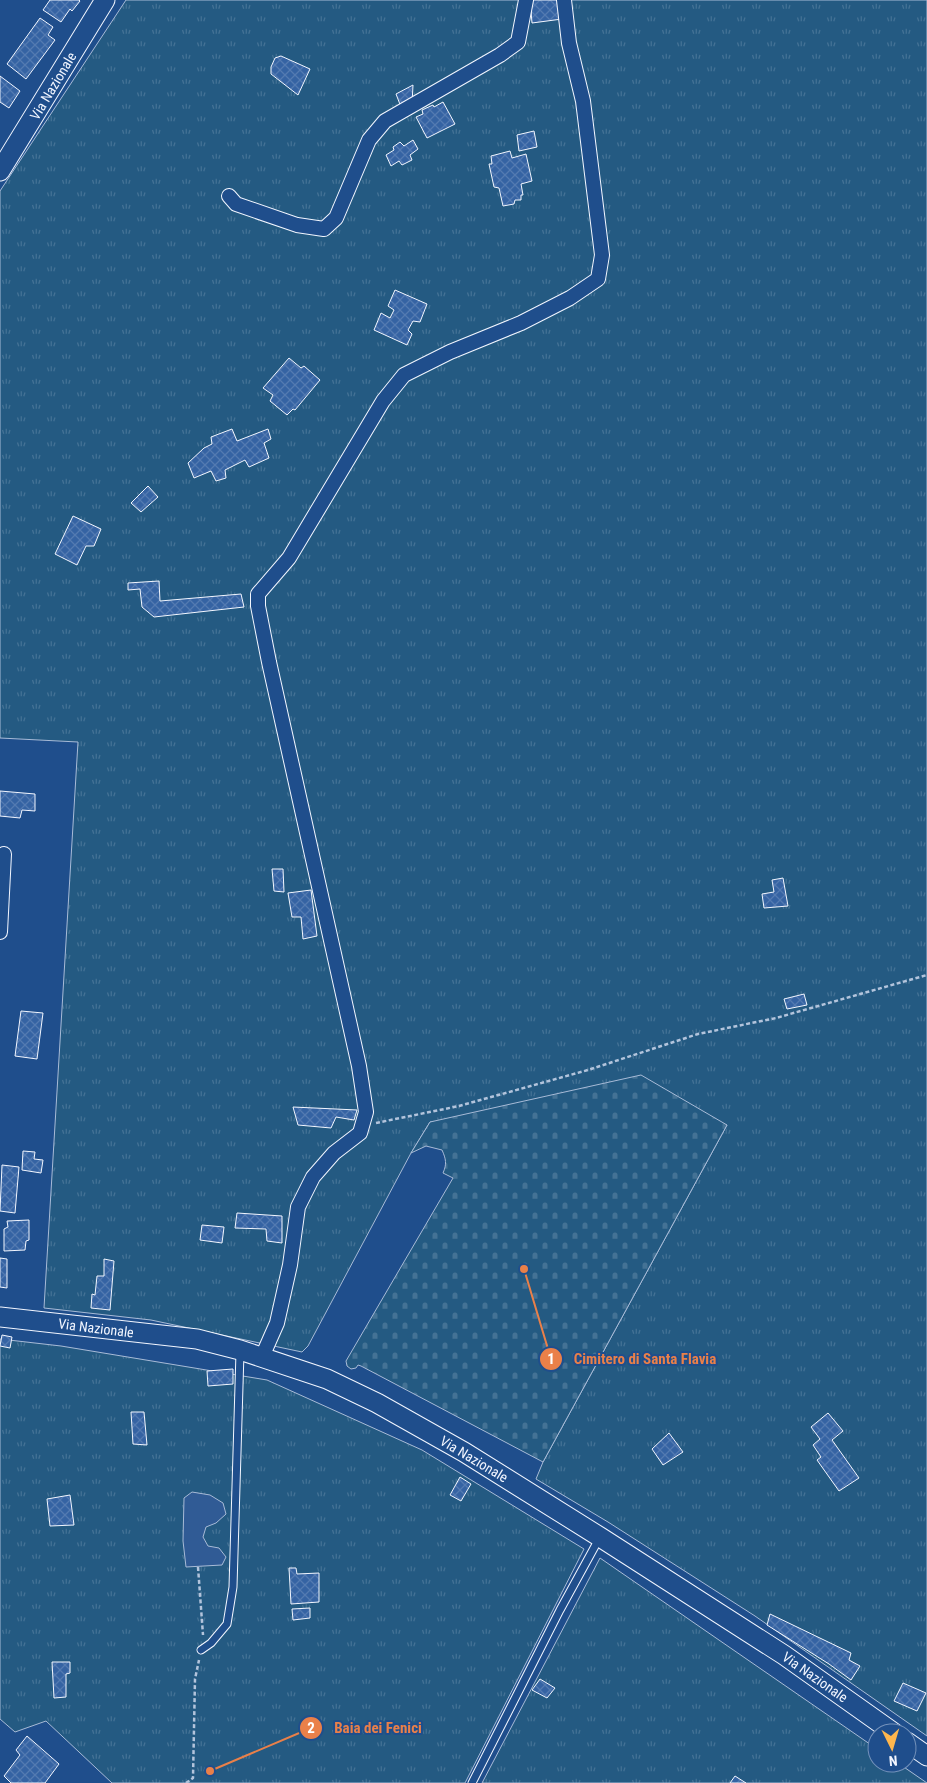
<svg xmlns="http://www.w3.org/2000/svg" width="927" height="1783" font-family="'Roboto Condensed',sans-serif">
	<defs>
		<pattern id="grass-tufts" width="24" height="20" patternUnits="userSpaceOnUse" patternTransform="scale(1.25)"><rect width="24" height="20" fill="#245a82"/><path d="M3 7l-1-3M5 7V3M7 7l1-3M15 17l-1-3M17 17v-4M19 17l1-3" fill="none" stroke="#447295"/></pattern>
		<pattern id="cemetery-stones" width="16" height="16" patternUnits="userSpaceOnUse" patternTransform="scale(1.25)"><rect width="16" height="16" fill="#245a82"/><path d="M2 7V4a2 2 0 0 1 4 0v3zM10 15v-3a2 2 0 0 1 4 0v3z" fill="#447295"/></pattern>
		<pattern id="building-cross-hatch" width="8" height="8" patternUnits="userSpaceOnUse" patternTransform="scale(1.25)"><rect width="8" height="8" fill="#3563a3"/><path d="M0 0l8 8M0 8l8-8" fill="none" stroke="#537ab1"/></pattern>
	</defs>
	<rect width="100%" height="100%" fill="#1f4e8c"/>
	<g fill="url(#grass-tufts)" stroke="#a8bbd7">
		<polygon points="126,0 927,0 927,1736 755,1616 608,1522 536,1479 543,1462 727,1125 430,1122 411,1153 308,1346 302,1352 151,1320 44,1308 78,742 0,738 0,191"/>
		<polygon points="0,1339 61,1346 267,1380 422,1450 584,1549 465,1783 112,1783 46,1721 15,1732 0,1719"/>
		<polygon points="600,1558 877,1749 877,1763 898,1763 927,1783 482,1783"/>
	</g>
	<path fill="url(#cemetery-stones)" stroke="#a8bbd7" d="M 641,1075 L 727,1125 L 543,1462 L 361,1366 L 358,1365 L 356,1368 L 351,1369 L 347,1366 L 346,1361 L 453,1178 L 443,1173 C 447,1164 446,1159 442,1150 L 426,1146 L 411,1153 L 430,1122 Z"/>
	<polygon fill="#305b95" stroke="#a8bbd7" points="192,1492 210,1495 223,1503 226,1514 216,1523 206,1527 203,1537 208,1546 219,1548 226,1557 222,1565 186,1567 183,1541 184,1498"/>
	<g fill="url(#building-cross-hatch)" stroke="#f2f6ff">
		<polygon points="50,0 79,0 80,1 72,11 70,9 61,22 43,10"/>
		<polygon points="530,0 560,0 562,19 532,23"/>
		<polygon points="40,18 53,27 48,35 55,40 26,79 7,64"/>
		<polygon points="281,56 310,69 298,95 271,74 271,67 275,58"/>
		<polygon points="0,76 20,91 9,108 0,102"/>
		<polygon points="413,85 412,104 401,107 396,94"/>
		<polygon points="443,102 455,124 427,138 416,117 423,114 422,110 433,105 434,107"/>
		<polygon points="534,131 537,147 519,151 517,135"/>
		<polygon points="413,140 418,149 410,155 412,160 402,165 399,161 391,166 386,155 394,150 393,147 400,142 404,146"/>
		<polygon points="510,151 512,158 526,154 532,181 521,184 523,195 521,195 521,200 515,200 514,204 503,206 499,188 494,187 489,164 492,164 491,156"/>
		<polygon points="395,290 427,304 420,322 413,321 408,330 412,334 407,345 374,330 381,313 390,318 394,310 388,306"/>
		<polygon points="289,358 301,368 304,366 320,380 295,410 293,409 287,415 270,401 273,395 263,388"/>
		<polygon points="232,429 237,441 268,429 271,439 264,443 269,458 249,467 245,460 225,470 226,478 216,481 211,471 194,478 188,463 204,448 212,444 211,437"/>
		<polygon points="148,486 158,497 141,512 131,503"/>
		<polygon points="73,516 101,529 94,546 86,546 77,565 55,554"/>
		<polygon points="159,581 160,601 241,594 244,607 154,617 142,607 140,589 128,590 128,583"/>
		<polygon points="0,791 35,794 35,811 22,810 20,818 0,816"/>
		<polygon points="272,869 283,869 284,892 274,891"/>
		<polygon points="783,878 788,906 764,908 762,894 774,892 772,880"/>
		<polygon points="311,890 317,936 303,939 301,917 292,917 288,893"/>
		<polygon points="804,994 807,1005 787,1009 784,999"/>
		<polygon points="21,1011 43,1013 37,1059 15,1056"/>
		<polygon points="293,1107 357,1110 354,1120 336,1117 331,1128 298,1125"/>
		<polygon points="23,1151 35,1152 34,1159 43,1160 41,1173 22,1170"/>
		<polygon points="2,1165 19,1167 15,1213 0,1211"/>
		<polygon points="237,1213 282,1216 282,1243 267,1241 266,1229 235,1228"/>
		<polygon points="29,1220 29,1240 26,1241 25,1250 4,1251 4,1229 8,1227 7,1221"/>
		<polygon points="202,1225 224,1227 222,1243 200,1240"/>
		<polygon points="0,1258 7,1259 7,1288 0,1287"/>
		<polygon points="104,1259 114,1261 110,1310 91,1308 92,1294 95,1295 97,1276 104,1276"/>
		<polygon points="2,1335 12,1337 10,1348 0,1346"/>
		<polygon points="233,1369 233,1384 208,1386 207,1371"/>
		<polygon points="131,1412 144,1412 147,1445 133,1444"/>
		<polygon points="828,1413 843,1431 832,1440 859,1478 839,1491 817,1460 821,1457 813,1445 820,1439 811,1427"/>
		<polygon points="669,1433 683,1452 663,1465 652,1449"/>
		<polygon points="460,1477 471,1484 461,1501 450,1495"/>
		<polygon points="70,1495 74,1525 50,1526 47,1499"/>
		<polygon points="289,1568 296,1568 297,1574 319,1573 319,1602 291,1604"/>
		<polygon points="310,1608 310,1618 293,1620 292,1609"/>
		<polygon points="770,1614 851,1653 849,1660 860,1666 851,1680 829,1664 767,1625"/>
		<polygon points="52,1662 70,1662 70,1673 66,1674 66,1697 54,1698"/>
		<polygon points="540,1679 555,1688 547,1698 532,1690"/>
		<polygon points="903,1683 926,1693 917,1711 894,1701"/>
		<polygon points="27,1736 59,1764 45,1783 11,1783 4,1776 20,1755 16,1750"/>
		<polygon points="735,1776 746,1783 730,1783"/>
	</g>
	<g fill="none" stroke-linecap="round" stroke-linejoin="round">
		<g stroke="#f2f6ff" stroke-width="9">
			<g id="service">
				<polyline points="201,1650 211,1643 227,1624 233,1587 240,1352"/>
				<polyline points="472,1783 560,1610 600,1537"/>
			</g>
		</g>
		<g stroke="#f2f6ff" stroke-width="16">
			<g id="minor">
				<polyline points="229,196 236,204 297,225 324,229 336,218 369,140 385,121 500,55 518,42 526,0"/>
				<polyline points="0,932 4,854"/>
				<polyline points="262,1357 277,1323 290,1265 298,1207 313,1177 334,1153 360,1133 366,1112 359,1066 269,662 258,606 258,594 289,558 383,401 404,375 450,352 521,323 570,298 598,279 602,255 583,101 569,43 564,0"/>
			</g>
		</g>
		<g stroke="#f2f6ff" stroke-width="21">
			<g id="secondary">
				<polyline points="0,171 105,0"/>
				<polyline points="0,1317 197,1339 240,1350 327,1379 377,1403 464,1452 600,1537 784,1655 894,1733"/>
				<polyline points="907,1742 927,1756"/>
			</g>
		</g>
		<g stroke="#b3c4dc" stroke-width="2.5" stroke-dasharray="4 2.5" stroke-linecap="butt">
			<polyline points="376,1123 459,1106 588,1070 698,1034 776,1018 927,975"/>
			<polyline points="198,1567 203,1635"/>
			<polyline points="186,1783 193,1778 195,1679 199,1660"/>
		</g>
		<use href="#service" stroke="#1f4e8c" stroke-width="7"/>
		<use href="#minor" stroke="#1f4e8c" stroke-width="14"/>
		<use href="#secondary" stroke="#1f4e8c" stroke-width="19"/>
	</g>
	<g text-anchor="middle" stroke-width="4" stroke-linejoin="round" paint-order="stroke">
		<g font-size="14" fill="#f2f6ff" stroke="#1f4e8c">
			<text transform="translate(53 86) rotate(-59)" y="5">Via Nazionale</text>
			<text transform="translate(96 1328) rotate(7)" y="5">Via Nazionale</text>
			<text transform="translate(474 1459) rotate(31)" y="5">Via Nazionale</text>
			<text transform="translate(815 1677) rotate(35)" y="5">Via Nazionale</text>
		</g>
	</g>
	<path fill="none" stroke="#ea8049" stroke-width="2" d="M524 1269L551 1359M210 1771L311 1728"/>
	<g fill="#ea8049" stroke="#1f4e8c" stroke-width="2">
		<circle cx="524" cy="1269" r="5"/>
		<circle cx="210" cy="1771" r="5"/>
		<circle cx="551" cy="1359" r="12"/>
		<circle cx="311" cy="1728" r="12"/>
	</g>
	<g font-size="15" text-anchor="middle" font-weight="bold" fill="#fff">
		<text x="551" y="1364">1</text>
		<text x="311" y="1733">2</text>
	</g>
	<g font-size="15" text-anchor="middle" font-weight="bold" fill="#ea8049" stroke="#1f4e8c" stroke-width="4" stroke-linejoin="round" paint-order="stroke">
		<text x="645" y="1364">Cimitero di Santa Flavia</text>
		<text x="378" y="1733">Baia dei Fenici</text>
	</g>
	<g transform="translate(892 1748) rotate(175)"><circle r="24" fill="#1f4e8c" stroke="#7391ba"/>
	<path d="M0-4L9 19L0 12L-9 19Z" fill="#ffb74d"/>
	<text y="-8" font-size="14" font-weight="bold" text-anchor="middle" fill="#f2f6ff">N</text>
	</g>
</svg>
